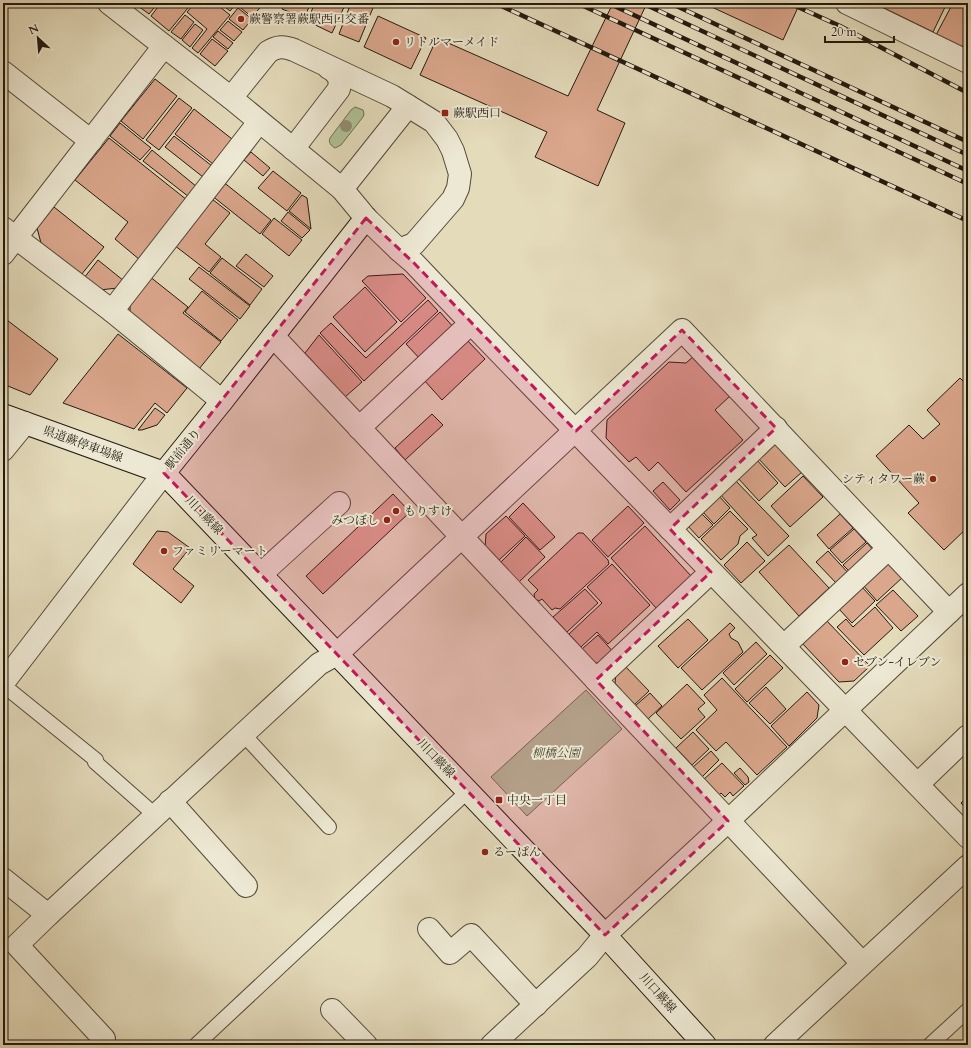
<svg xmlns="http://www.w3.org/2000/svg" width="971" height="1048" font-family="Cardo,'Noto Serif JP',serif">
	<rect width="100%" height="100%" fill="#e4dbbb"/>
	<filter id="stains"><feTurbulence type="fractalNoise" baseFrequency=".005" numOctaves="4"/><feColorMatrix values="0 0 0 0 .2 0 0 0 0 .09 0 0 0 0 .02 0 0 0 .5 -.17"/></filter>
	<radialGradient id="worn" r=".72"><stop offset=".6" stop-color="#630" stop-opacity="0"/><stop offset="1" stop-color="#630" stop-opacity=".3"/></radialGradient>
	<g fill="#afc194" stroke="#696e52">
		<path d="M 355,107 L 363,110 L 364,114 L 363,117 L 341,145 L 335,148 C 331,146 328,142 330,138 L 351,110 Z"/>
		<polygon points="586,690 622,729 527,816 491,777"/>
	</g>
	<g fill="#daa68c" stroke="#231a0f">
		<polygon points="134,3 158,3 149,14"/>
		<polygon points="161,3 192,3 169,31 151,16"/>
		<polygon points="195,3 215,3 230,15 198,53 192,48 207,29 187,12"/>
		<polygon points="220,3 264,3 252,17 236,4 230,11"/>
		<polygon points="285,3 311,3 304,18 282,9"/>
		<polygon points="315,3 346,3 332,33 307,21"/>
		<polygon points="351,3 375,3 359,42 339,34"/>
		<polygon points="613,3 647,3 597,110 625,123 598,186 535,157 547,132 420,75 437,38 568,96"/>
		<polygon points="703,3 800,3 783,40"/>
		<polygon points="874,3 885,3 883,7"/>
		<polygon points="887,3 947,3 933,32 884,8"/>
		<polygon points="953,3 968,10 968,36 962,48 936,35"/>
		<polygon points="238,8 252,19 243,30 229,19"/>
		<polygon points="185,15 194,22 181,39 171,32"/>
		<polygon points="378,16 426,38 411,69 364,47"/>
		<polygon points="228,21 242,32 234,41 220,30"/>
		<polygon points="195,24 203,30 190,47 182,40"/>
		<polygon points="218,31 233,43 228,49 213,37"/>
		<polygon points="212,39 228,51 215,66 200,54"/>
		<polygon points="155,79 177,96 143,139 121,121"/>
		<polygon points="179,98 192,108 159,150 146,140"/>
		<polygon points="194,109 232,139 213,164 175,134"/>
		<polygon points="120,123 151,148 140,160 110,136"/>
		<polygon points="174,136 212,166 203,177 165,147"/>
		<polygon points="109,138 187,200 140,260 115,239 128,222 75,180"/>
		<polygon points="152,150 197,187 189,197 143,161"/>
		<polygon points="251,152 270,168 263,176 244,160"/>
		<polygon points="273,171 301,193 287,211 258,188"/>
		<polygon points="222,181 271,220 260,234 211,195"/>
		<polygon points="302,195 307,198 311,229 289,211"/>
		<polygon points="212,199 230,213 205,244 221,257 209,272 174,245"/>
		<polygon points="54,207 104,247 81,275 41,243 37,228"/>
		<polygon points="288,212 310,230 302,238 281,221"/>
		<polygon points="274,218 302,240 289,256 262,234"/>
		<polygon points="246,254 273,276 264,287 236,266"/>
		<polygon points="222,258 262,289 250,305 210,273"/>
		<polygon points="98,260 124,281 118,288 99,290 84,278"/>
		<polygon points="199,267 250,306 240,319 189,279"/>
		<polygon points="403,274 426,298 401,322 362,281 368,276"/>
		<polygon points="149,276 188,307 183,313 221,342 199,369 130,316 130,300"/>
		<polygon points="365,287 397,322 365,352 333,317"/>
		<polygon points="202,291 238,320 221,341 185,312"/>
		<polygon points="428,300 438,311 364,381 320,333 331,323 366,358"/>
		<polygon points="440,312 455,329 421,360 406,344"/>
		<polygon points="3,317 58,359 30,395 3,384"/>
		<polygon points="118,334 187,388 167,413 155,403 134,429 63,403"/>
		<polygon points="319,335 362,382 345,397 305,353"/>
		<polygon points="466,339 485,359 442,400 423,379"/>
		<polygon points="694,356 730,396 715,410 743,440 686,492 658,462 649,471 636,457 629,462 606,438 607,420 669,362 686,363"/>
		<polygon points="960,378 968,386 968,527 944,550 908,513 919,503 876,456 909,425 923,439 940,424 927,410"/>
		<polygon points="155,408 165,415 157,425 142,430 138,430"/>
		<polygon points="432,414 443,425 405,460 395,448"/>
		<polygon points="774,442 802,472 785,487 757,457"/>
		<polygon points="756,459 778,483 759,501 737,477"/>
		<polygon points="803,476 823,497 790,527 771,506"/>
		<polygon points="733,478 789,536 768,556 752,538 757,535 718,492"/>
		<polygon points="663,482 680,500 670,510 653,491"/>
		<polygon points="393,494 410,512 323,594 306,576"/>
		<polygon points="717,494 730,508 714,524 701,510"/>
		<polygon points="523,503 555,537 540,550 509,517"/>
		<polygon points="628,506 644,523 608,557 592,540"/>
		<polygon points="699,511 713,525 699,538 686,524"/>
		<polygon points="730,511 748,529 740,536 738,544 721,560 701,539"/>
		<polygon points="840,514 853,528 829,549 817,535"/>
		<polygon points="506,516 525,536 498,561 485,548 486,534"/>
		<polygon points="645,526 692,577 657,609 611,558"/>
		<polygon points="854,529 866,542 842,563 830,550"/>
		<polygon points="157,531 168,532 190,548 173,569 194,586 181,603 133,564"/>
		<polygon points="578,533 583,533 608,560 609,564 560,609 555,608 552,610 542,599 539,601 535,599 534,594 538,590 528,580"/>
		<polygon points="526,537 545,557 519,582 500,563"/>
		<polygon points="747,542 765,561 741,583 724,565"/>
		<polygon points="867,543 876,553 852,574 843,565"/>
		<polygon points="789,545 829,588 799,616 759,572"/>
		<polygon points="828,551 851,576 839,586 816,562"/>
		<polygon points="888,561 903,577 877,601 862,584"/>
		<polygon points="612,564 650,605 608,644 597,632 581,647 569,634 602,603 587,587"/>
		<polygon points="861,586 875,601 852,623 838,608"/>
		<polygon points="585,589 598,603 567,632 553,617"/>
		<polygon points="893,590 918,616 901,631 876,605"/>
		<polygon points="875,607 893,628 864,655 837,627 846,619 853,627"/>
		<polygon points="688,619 708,640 678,668 658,646"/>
		<polygon points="825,619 870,666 854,681 839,682 801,642"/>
		<polygon points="730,623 735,628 729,634 731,638 738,642 743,652 702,690 681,668"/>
		<polygon points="598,635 616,655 605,664 595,663 582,649"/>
		<polygon points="756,642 767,654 734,685 723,673"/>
		<polygon points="770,655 783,668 747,702 735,689"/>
		<polygon points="624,665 649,691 634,705 615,683 616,673"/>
		<polygon points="722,678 787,747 757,775 726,742 716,751 696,730 717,710 704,695"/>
		<polygon points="687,684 705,703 698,709 705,717 681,739 656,713"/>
		<polygon points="766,687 786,709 770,724 749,703"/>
		<polygon points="807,692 819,705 817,718 789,746 771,726"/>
		<polygon points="650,693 662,706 648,719 635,706"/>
		<polygon points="693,732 709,749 692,765 676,748"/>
		<polygon points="711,751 719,760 701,778 692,768"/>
		<polygon points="722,763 744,786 733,796 730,792 725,797 721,793 718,796 703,780"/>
		<polygon points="740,768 748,777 749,782 745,785 734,773"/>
		<polygon points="968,796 968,811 961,803"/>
	</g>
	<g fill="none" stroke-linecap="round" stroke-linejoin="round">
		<g stroke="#534a3a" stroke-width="16">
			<g id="service">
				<polyline points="3,685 96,760 95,762 155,815"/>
				<polyline points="243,734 329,827"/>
				<polyline points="196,1045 468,791"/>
				<polyline points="930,1045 968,1010"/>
			</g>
		</g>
		<g stroke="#534a3a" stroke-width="24">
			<g id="minor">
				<polyline points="109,3 231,98 342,189 366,218 399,250 414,263 471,323 968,837"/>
				<polyline points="847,3 968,62"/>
				<polyline points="3,72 91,141"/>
				<path d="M 231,98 L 268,52 C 277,46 284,46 294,50 L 392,96 L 434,122 L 447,139 L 453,151 L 460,174 L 458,188 L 453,199 L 414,244 L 399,250"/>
				<polyline points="293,149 339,89 340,79 334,71 329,68"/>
				<polyline points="342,189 408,106"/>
				<polyline points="3,228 112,311 222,401"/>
				<polyline points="3,254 164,46"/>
				<polyline points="112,311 259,122"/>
				<polyline points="273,336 862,963"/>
				<polyline points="359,428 471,323"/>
				<polyline points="3,450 25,423"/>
				<polyline points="670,529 776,428"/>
				<polyline points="261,574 339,503"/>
				<polyline points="784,646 888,549"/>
				<polyline points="596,680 711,572"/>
				<polyline points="3,683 164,473"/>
				<polyline points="918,784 968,736"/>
				<polyline points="170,801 246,886"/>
				<polyline points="3,879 48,915 319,664 337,654 682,330 949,612"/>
				<polyline points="48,915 17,945 104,1039"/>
				<polyline points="429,929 450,953 471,935 536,1005"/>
				<polyline points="332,1010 366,1045"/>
				<polyline points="492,1045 587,957 605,935"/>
				<polyline points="775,1045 968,866"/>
			</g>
		</g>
		<g stroke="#534a3a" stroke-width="24">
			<polyline id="tertiary" points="605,935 728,821 968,594"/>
		</g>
		<g stroke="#231a0f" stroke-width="24">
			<g id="secondary">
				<polyline points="3,415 164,473 605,935 705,1045"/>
				<polyline points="164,473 222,401 366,218"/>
			</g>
		</g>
		<use href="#service" stroke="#ede8d3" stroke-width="14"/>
		<use href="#minor" stroke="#ede8d3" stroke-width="22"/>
		<use href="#tertiary" stroke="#ede8d3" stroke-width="22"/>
		<use href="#secondary" stroke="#ede8d3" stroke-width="22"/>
		<g stroke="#231a0f" stroke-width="4.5">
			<g id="rail">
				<polyline points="495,3 968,221"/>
				<polyline points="577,3 968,184"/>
				<polyline points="608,3 968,171"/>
				<polyline points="642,3 968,155"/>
				<polyline points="670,3 968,142"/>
				<polyline points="789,3 840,26 968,93"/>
			</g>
		</g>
		<use href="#rail" stroke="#ede8d3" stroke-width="3" stroke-dasharray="9" stroke-linecap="butt"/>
	</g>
	<circle fill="#918c72" cx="346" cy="126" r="6"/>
	<path fill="#c2185b" fill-opacity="0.2" stroke="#c2185b" stroke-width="3" stroke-dasharray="8 5" stroke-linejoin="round" d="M 366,218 L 414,263 L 576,431 L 682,330 L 776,428 L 670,529 L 711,572 L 596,680 L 728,821 L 605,935 L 164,473 Z"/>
	<g fill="#8f2418" stroke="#ede8d3" stroke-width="1.5">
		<circle cx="241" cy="19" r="4"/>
		<circle cx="396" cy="42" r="4"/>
		<rect x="441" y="109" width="8" height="8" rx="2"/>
		<circle cx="933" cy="479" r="4"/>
		<circle cx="396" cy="511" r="4"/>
		<circle cx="387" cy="520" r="4"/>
		<circle cx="164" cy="551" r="4"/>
		<circle cx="845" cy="662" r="4"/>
		<rect x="495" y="796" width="8" height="8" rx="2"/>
		<circle cx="485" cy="852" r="4"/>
	</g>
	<g text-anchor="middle" stroke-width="4" stroke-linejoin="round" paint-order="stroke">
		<g font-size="12" fill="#231a0f" stroke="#ede8d3" text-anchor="start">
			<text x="249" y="23">蕨警察署蕨駅西口交番</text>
			<text x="404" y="46">リトルマーメイド</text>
			<text x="453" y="117">蕨駅西口</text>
			<text x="925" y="483" text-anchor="end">シティタワー蕨</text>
			<text x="404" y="515">もりすけ</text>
			<text x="379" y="524" text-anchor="end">みつぼし</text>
			<text x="172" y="555">ファミリーマート</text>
			<text x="853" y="666">セブン-イレブン</text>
			<text x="507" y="804">中央一丁目</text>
			<text x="493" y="856">るーぱん</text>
		</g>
		<g font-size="12" fill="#231a0f" stroke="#ede8d3">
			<text transform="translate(83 444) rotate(20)" y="4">県道蕨停車場線</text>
			<text transform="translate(183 449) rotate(-51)" y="4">駅前通り</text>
			<text transform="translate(204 515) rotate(46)" y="4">川口蕨線</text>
			<text transform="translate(436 758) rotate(46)" y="4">川口蕨線</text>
			<text transform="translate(658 993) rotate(48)" y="4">川口蕨線</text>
		</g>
		<g font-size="12" font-style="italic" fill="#4d4c37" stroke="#ede8d3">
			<text x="556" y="757">柳橋公園</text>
		</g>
	</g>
	<rect width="971" height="1048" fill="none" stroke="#e4dbbb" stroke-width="16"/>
	<rect x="4" y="4" width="963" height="1040" fill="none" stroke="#231a0f" stroke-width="2"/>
	<rect x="8" y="8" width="955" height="1032" fill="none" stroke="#231a0f"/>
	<g transform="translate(38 38) rotate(334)" stroke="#ede8d3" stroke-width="3" paint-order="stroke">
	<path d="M0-3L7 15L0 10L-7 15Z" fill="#231a0f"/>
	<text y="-6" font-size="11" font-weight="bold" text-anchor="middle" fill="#231a0f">N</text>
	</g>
	<path d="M825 36v6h69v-6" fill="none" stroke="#231a0f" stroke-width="2"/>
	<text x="831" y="36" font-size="12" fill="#231a0f" stroke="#ede8d3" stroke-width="3" paint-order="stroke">20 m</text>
	<rect width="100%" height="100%" filter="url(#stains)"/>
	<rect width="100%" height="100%" fill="url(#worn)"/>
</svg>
